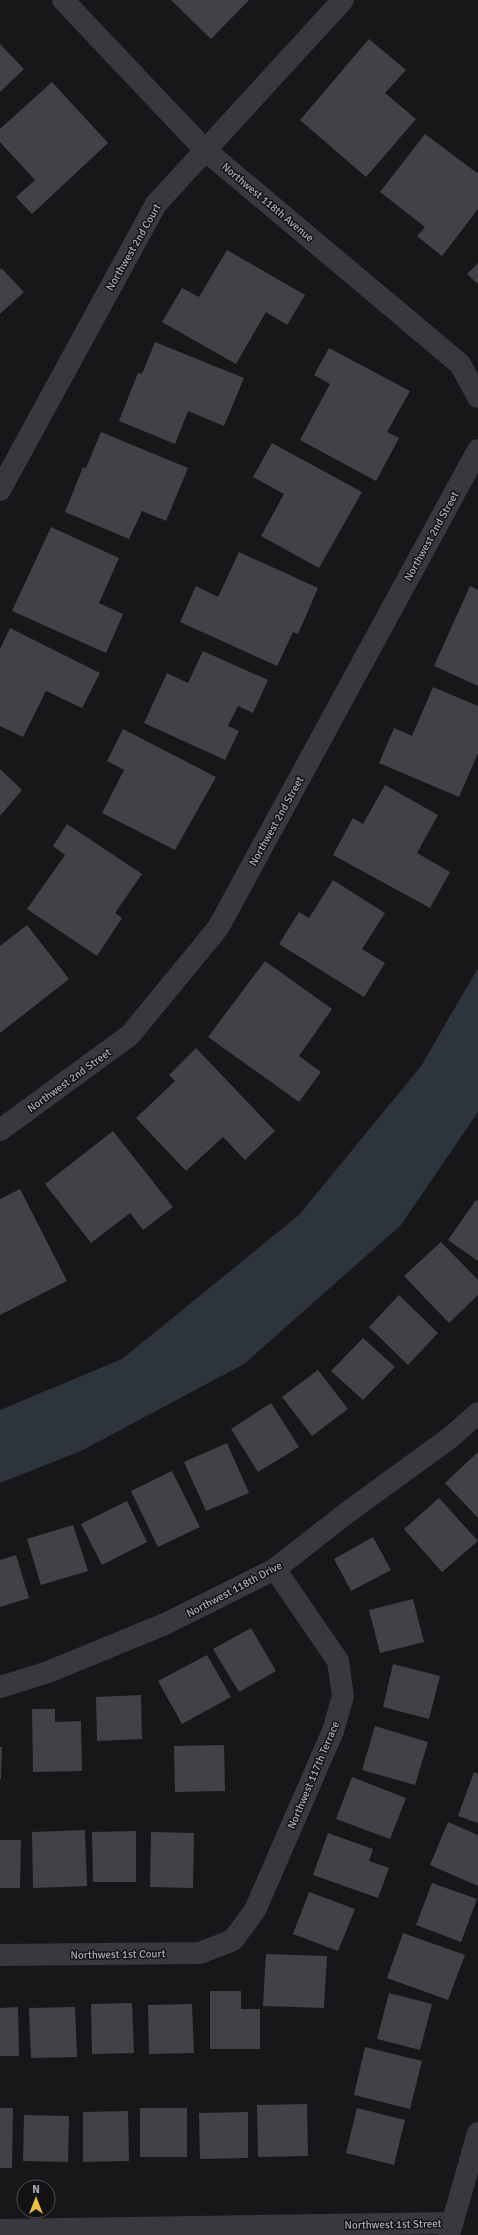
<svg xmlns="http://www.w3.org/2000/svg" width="478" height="2235" font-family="Signika,sans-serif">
	<rect width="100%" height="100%" fill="#171719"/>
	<polygon fill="#2d343c" points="478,968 478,1112 401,1225 244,1364 81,1451 0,1483 0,1410 122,1359 299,1215 421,1066"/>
	<g fill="#414246">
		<polygon points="171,0 249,0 211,39"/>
		<polygon points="369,39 406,70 385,93 416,119 366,177 300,120"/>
		<polygon points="0,44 24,69 0,92"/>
		<polygon points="52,82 108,143 32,214 16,197 35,180 0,142 0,129"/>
		<polygon points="425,134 477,173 478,172 478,209 442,256 417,236 425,227 380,192"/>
		<polygon points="227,250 305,295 287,325 266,312 236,364 162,322 182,288 199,297"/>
		<polygon points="478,263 478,284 467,274"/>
		<polygon points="1,268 24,292 0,314 0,270"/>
		<polygon points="155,342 244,378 224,426 188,411 175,444 119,421 138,373 142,374"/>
		<polygon points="329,348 410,391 387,432 399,438 376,481 300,440 330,384 314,375"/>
		<polygon points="101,432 188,468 166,521 142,511 129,539 65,512 83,467 86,468"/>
		<polygon points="272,443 362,492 319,568 261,536 284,494 253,477"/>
		<polygon points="51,527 119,558 99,603 123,614 106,653 12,611"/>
		<polygon points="239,552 318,588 298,634 293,632 277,666 180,622 196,586 218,597"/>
		<polygon points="470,586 478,590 478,686 434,666"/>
		<polygon points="10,628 100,673 82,708 46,691 23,737 0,726 0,649"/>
		<polygon points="203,651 268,680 253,713 238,706 228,726 239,731 225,760 144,723 167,673 188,683"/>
		<polygon points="433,687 478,706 478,753 459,797 379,763 394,728 412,736"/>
		<polygon points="123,729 216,777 175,850 102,813 124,770 107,761"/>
		<polygon points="0,769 22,790 0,816"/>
		<polygon points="385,785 438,815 417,853 450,872 430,908 333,855 353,818 363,824"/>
		<polygon points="67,824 142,874 115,913 122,918 97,956 27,909 65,855 53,846"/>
		<polygon points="333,880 385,913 362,949 385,963 364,997 279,944 299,912 309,918"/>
		<polygon points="27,925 69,979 0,1033 0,946"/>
		<polygon points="265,961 332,1009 299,1056 321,1072 299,1102 208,1037"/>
		<polygon points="196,1048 275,1131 245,1160 223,1137 186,1171 136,1118 175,1081 169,1075"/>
		<polygon points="113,1131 173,1207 143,1230 130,1213 91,1243 45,1184"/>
		<polygon points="20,1189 67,1281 0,1315 0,1199"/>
		<polygon points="476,1200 478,1201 478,1261 448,1240"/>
		<polygon points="441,1242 478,1280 478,1295 449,1323 404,1276"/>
		<polygon points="399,1295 438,1333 408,1365 369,1327"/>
		<polygon points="363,1338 395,1367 363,1400 331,1371"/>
		<polygon points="318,1370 348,1409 312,1436 282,1397"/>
		<polygon points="271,1403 299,1447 258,1472 231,1429"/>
		<polygon points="227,1443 249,1493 206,1511 184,1462"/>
		<polygon points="478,1452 478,1518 445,1483"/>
		<polygon points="172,1471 200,1527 158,1547 131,1491"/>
		<polygon points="439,1498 478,1541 442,1572 404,1529"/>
		<polygon points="127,1501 147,1542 102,1565 81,1524"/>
		<polygon points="73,1525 88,1571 41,1585 27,1539"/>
		<polygon points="373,1537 391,1570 351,1591 334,1559"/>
		<polygon points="16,1555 29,1598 0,1607 0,1560"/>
		<polygon points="413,1599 424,1642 380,1653 369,1610"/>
		<polygon points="251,1628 276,1671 239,1692 213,1649"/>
		<polygon points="207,1655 231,1697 182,1724 158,1681"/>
		<polygon points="393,1664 440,1676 429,1719 383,1707"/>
		<polygon points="141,1695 142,1739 97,1741 96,1697"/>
		<polygon points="32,1709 55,1709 55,1722 81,1721 82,1771 33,1772"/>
		<polygon points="375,1726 428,1742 415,1785 362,1770"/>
		<polygon points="224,1745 225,1791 175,1792 174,1746"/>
		<polygon points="0,1747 2,1747 1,1779 0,1779"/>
		<polygon points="474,1772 478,1774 478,1823 458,1816"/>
		<polygon points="352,1777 406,1798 390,1839 336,1819"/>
		<polygon points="448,1822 478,1835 478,1886 430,1865"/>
		<polygon points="85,1830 87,1886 33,1888 32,1832"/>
		<polygon points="136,1831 136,1882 93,1882 92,1832"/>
		<polygon points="151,1832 194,1833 193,1888 150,1887"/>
		<polygon points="328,1833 373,1849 369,1861 389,1868 378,1898 313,1875"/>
		<polygon points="0,1840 21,1840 20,1888 0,1888"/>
		<polygon points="432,1883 477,1899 461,1942 416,1925"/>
		<polygon points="309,1892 355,1909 338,1951 293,1934"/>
		<polygon points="403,1933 465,1955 448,2000 387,1978"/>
		<polygon points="266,1954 327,1956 324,2008 263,2006"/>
		<polygon points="210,1991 241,1991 241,2009 260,2009 260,2049 210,2049"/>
		<polygon points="389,1993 432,2004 420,2050 377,2039"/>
		<polygon points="132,2003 134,2053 92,2054 91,2004"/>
		<polygon points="192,2004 194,2053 149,2054 148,2005"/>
		<polygon points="18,2007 19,2056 0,2056 0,2008"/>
		<polygon points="75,2007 77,2057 31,2058 29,2008"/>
		<polygon points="365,2047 422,2061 410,2109 354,2095"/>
		<polygon points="307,2104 308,2156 258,2157 257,2105"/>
		<polygon points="0,2108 13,2108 12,2168 0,2168"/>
		<rect x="140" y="2108" width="47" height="49"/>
		<polygon points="357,2108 405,2120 394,2165 346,2153"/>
		<polygon points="128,2111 129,2161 83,2162 83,2112"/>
		<polygon points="248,2112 248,2158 200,2159 199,2113"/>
		<polygon points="24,2115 69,2116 68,2162 23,2161"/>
	</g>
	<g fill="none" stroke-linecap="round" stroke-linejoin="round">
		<g stroke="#38383e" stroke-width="22">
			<polyline points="63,0 205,150 460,364 478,397"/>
			<polyline points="0,490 156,204 343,0"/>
			<polyline points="0,1130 130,1035 218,928 478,450"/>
			<polyline points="0,1687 48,1672 165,1624 275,1569 348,1512 451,1437 478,1413"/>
			<polyline points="0,1955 200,1953 233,1940 255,1910 333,1731 343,1696 338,1661 275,1569"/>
			<polyline points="0,2230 451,2223"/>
			<polyline points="449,2235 478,2133"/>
		</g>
	</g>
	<g text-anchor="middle" stroke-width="3" stroke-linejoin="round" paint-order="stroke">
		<g font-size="11" fill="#a9adb8" stroke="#121214">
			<text transform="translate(268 202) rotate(40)" y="4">Northwest 118th Avenue</text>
			<text transform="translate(133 247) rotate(-60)" y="4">Northwest 2nd Court</text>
			<text transform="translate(431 536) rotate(-61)" y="4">Northwest 2nd Street</text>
			<text transform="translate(276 821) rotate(-61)" y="4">Northwest 2nd Street</text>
			<text transform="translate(69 1080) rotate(-36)" y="4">Northwest 2nd Street</text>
			<text transform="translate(234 1589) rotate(-28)" y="4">Northwest 118th Drive</text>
			<text transform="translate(313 1775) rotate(-67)" y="4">Northwest 117th Terrace</text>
			<text transform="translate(118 1954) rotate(-1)" y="4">Northwest 1st Court</text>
			<text transform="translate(393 2224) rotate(-1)" y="4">Northwest 1st Street</text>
		</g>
	</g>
	<g transform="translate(36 2199)"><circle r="19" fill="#121214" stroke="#4e5056"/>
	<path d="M0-3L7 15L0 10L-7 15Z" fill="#edc03b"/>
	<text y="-6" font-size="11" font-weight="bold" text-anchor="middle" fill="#a9adb8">N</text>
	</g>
</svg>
